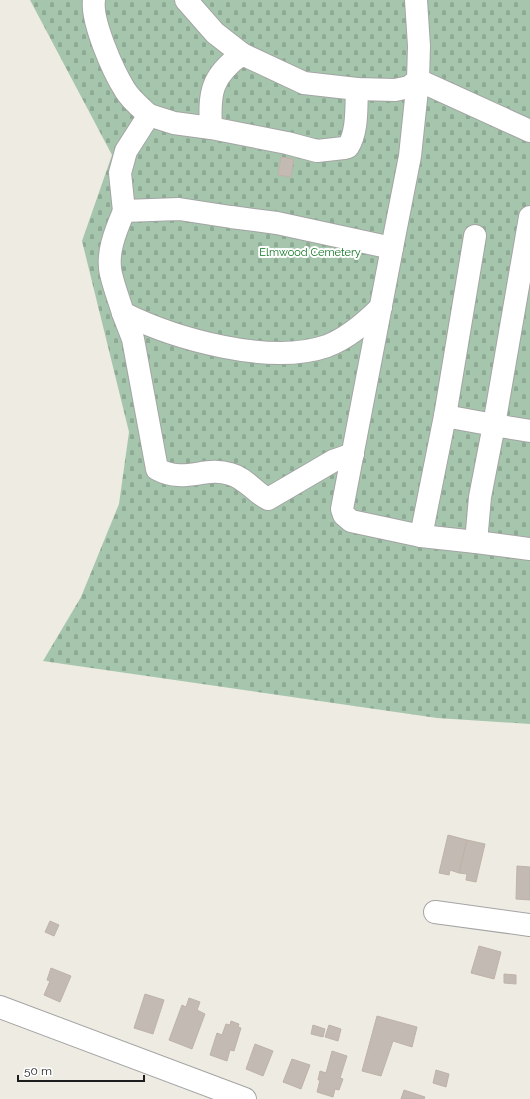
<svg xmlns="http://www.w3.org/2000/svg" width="530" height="1099" font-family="Raleway,sans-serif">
	<defs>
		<pattern id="cemetery-stones" width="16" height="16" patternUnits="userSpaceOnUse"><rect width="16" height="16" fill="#a5c6ad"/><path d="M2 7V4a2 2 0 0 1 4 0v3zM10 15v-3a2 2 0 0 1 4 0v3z" fill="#8eaa94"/></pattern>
	</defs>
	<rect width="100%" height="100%" fill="#eeebe3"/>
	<polygon fill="url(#cemetery-stones)" points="30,0 530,0 530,724 437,718 43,661 81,597 119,504 129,432 82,241 112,155"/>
	<g fill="#c2bab3" stroke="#bfb3a6">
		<polygon points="281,157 294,159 291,177 278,175"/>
		<polygon points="448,835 467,840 459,873 450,870 449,875 439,873"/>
		<polygon points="467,840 485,844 476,882 466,880 467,874 459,873"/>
		<polygon points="517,866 530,867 530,900 516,899"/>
		<polygon points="50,921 59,925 54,936 45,932"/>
		<polygon points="479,946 501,952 494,979 471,973"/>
		<polygon points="51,968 71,976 60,1002 44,995 50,981 47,980"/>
		<polygon points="504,974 516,975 516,984 504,983"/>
		<polygon points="145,994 164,1000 153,1034 134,1028"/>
		<polygon points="189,998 200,1002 197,1010 205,1014 192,1049 169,1040 182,1005 186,1007"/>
		<polygon points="377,1016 417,1027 412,1047 393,1041 381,1076 362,1071"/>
		<polygon points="231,1021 239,1024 238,1027 241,1028 234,1051 230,1050 227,1061 210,1055 217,1033 222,1035 226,1024 230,1025"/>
		<polygon points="313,1025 325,1029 323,1037 311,1034"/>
		<polygon points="329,1025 341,1029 338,1041 325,1037"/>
		<polygon points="255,1044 273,1051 263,1076 246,1069"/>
		<polygon points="332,1051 347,1056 340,1078 343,1079 339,1090 335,1089 333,1097 317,1092 320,1080 318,1080 320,1071 326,1073"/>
		<polygon points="292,1059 310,1065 301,1089 283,1082"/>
		<polygon points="436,1070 449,1074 446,1087 433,1083"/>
		<polygon points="404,1090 425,1097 424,1099 401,1099"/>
	</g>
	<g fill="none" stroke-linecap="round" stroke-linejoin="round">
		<g stroke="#a4a4a4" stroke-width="24">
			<g id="minor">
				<path d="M 94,0 C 91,21 113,71 125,90 C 131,100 140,107 149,115"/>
				<path d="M 186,0 L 215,33 L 242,54 C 211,76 209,93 211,128 L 174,123 L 149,115 L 126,151 L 120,173 L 124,211 L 179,209 L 231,217 L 277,223 L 392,248 L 342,509 L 344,515 L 351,521 L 421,536 L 445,416 L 494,425 L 530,217"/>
				<polyline points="416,0 419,46 418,80 530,131"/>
				<polyline points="242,54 304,83 357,89 395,90 409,87 418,80 410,156 392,248"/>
				<path d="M 211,128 L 287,143 L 317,151 L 344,148 L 348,147 C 358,131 356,107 357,89"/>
				<path d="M 123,313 C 119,300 114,287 111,274 C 106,253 116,230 124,211"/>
				<polyline points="445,416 475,236"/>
				<polyline points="530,431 494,425 480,497 476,542 530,549"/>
				<path d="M 353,454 L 333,461 L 268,499 C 254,492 246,478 230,474 C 204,466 185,484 157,469 L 133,339 L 123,313 C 175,339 270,366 327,346 C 348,338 365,323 381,307"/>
				<polyline points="421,536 476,542"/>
				<polyline points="435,912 530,925"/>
				<polyline points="0,1007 245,1099"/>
			</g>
		</g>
		<use href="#minor" stroke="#fff" stroke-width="22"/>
	</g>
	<g text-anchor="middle" stroke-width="4" stroke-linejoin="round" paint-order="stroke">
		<g font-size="11" fill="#0e7721" stroke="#fff">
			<text x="310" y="256">Elmwood Cemetery</text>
		</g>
	</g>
	<path d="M18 1075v6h126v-6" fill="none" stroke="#1d1d1d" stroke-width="2"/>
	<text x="24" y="1075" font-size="12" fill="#1d1d1d" stroke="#ffffff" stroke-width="3" paint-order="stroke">50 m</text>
</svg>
